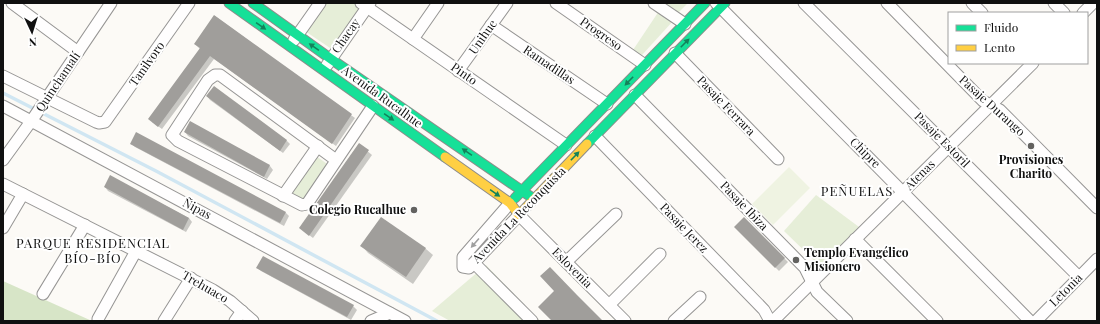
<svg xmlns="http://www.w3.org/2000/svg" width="1100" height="324" font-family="'Playfair Display',serif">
	<rect width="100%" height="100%" fill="#fcfaf6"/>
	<g fill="#e6eed8">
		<polygon points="324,3 353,3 358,6 360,11 333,50 305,31"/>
		<polygon points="664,3 688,3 678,13"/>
		<polygon points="659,11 673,21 642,55 633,50"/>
		<polygon points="316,156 330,166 307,200 300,200 290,194"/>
		<polygon points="816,195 859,227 820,266 784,231"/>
		<polygon points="486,265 540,321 450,321 432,311"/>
	</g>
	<polygon fill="#d7e5c7" points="3,281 92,321 3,321"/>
	<polygon fill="#eff3e2" points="789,167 810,188 773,225 752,204"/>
	<g fill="#0003">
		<polygon points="215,16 355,118 336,146 214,59 162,129 152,122 200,49 195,44"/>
		<polygon points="214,87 287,141 290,144 283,153 210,100 207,96"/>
		<polygon points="190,122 270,166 273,170 267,179 188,136 185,132"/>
		<polygon points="137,134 286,213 289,216 284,226 135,147 132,144"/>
		<polygon points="359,144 372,155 313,238 300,228"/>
		<polygon points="111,177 189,218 192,222 186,232 108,191 105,187"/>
		<polygon points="381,218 426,249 433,255 413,284 368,253 362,246"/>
		<polygon points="744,218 788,262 779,271 735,227"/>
		<polygon points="263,257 353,306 357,310 351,320 261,271 258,268"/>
	</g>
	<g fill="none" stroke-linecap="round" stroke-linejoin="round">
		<polyline stroke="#d0e6f2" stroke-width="3.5" points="3,93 156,171 437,321"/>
	</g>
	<g fill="#a09e9b">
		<polygon points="214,15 352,114 332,144 210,56 158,127 148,119 200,48 194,44"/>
		<polygon points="214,86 287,140 280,151 206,96"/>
		<polygon points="190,121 270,165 264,177 184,132"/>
		<polygon points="136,132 286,212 280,223 130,144"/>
		<polygon points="359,143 369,150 309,236 299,228"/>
		<polygon points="110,175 189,218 183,230 104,187"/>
		<polygon points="381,217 426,248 406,277 360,246"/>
		<polygon points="744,217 785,258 775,268 734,227"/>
		<polygon points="263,256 354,305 347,317 256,268"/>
		<polygon points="550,267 577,295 603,321 552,321 538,307 554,291 540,276"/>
	</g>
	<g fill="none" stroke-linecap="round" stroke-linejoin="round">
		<g stroke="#969594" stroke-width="13">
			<g id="street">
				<polyline points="12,3 78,52"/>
				<polyline points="361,3 566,145"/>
				<polyline points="556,3 645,65"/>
				<polyline points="654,3 685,24"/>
				<polyline points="716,3 1030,321"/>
				<polyline points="804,3 1079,277"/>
				<polyline points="887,3 983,101 1000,110 1097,208"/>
				<polyline points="972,3 982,13"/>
				<polyline points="1054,3 1064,13"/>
				<polyline points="1083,13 1093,3"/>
				<polyline points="491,25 607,104"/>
				<polyline points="413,39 438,3"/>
				<polyline points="294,40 320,3"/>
				<polyline points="675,53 778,159"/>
				<polyline points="327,65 370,3"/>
				<polyline points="458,71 507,3"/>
				<polyline points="3,76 96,122 99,123 105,122 189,3"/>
				<polyline points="635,95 805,268 817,292 847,321"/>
				<polyline points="3,106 405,321"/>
				<polyline points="595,136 764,310 770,321"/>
				<polyline points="3,160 32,120 111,3"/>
				<polyline points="336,160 220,75 215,75 208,80 172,135 178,141 302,205 307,204 373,106"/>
				<polyline points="3,184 213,290 230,301 253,321"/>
				<polyline points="283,196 318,146"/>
				<polyline points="510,203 463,257 463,267 469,268 519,215 625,321"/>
				<polyline points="3,228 23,194"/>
				<polyline points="855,239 937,321"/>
				<polyline points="566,262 616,214"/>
				<polyline points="474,263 532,321"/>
				<polyline points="43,294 85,225"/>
				<polyline points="609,305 660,254"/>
				<polyline points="98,319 136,251"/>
				<polyline points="164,321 191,278"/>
				<polyline points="235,321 242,311"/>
				<polyline points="371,321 390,313"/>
				<polyline points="674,321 700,297"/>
				<polyline points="773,321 1033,63"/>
				<polyline points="1036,321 1097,259"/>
			</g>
		</g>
		<g stroke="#8d8c8a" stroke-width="11">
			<g id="fast">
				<polyline points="229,3 445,157"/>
				<polyline points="253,3 331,59 534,199"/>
				<polyline points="587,144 725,3"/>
				<polyline points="515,198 705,3"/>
			</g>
		</g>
		<g stroke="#8d8c8a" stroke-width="11">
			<polyline id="slow" points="445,157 510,203 519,215 587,144"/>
		</g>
		<use href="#street" stroke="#fffefe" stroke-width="11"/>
		<use href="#fast" stroke="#16e098" stroke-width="9"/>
		<use href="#slow" stroke="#ffcf43" stroke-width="9"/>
	</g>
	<defs><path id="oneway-solid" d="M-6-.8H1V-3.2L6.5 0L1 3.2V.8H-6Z"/></defs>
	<g fill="#13825b">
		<use href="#oneway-solid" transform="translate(261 26) rotate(35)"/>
		<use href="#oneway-solid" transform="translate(685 43) rotate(-45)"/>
		<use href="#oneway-solid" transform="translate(314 47) rotate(-145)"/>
		<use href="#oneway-solid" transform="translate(629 81) rotate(134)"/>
		<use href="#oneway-solid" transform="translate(389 117) rotate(35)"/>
		<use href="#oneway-solid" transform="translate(467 152) rotate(-146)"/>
		<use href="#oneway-solid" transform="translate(575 156) rotate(-46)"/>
		<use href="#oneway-solid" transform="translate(495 193) rotate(35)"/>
	</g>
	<use fill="#9f9f9f" href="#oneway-solid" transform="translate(475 243) rotate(131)"/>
	<g fill="#636260" stroke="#fff" stroke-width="1.5">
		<circle cx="1031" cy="146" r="4"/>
		<circle cx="414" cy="210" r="4"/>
		<circle cx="796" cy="260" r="4"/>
	</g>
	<g text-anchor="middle" stroke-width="4" stroke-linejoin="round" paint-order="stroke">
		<g font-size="12" fill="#101010" stroke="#fff">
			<text transform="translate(601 34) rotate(35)" y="4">Progreso</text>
			<text transform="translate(346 36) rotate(-55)" y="4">Chacay</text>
			<text transform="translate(483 37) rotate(-55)" y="4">Unihue</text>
			<text transform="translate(147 64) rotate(-55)" y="4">Tanilvoro</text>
			<text transform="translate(549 65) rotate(34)" y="4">Ramadillas</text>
			<text transform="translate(464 74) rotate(35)" y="4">Pinto</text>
			<text transform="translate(58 82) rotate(-56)" y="4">Quinchamalí</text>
			<text transform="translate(382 97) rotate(36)" y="4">Avenida Rucalhue</text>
			<text transform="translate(726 106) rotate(46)" y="4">Pasaje Ferrara</text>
			<text transform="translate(992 106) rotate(42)" y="4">Pasaje Durango</text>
			<text transform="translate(942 140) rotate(45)" y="4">Pasaje Estoril</text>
			<text transform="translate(865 153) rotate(45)" y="4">Chipre</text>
			<text transform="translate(920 175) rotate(-45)" y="4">Atenas</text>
			<text transform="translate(744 206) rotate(46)" y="4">Pasaje Ibiza</text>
			<text transform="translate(197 209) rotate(28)" y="4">Ñipas</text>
			<text transform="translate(519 215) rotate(-46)" y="4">Avenida La Reconquista</text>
			<text transform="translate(684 228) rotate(46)" y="4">Pasaje Jerez</text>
			<text transform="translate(572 268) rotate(45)" y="4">Eslovenia</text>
			<text transform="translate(205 287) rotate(30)" y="4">Trehuaco</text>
			<text transform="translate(1066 290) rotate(-45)" y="4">Letonia</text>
		</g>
		<g font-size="12" font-weight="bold" fill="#101010" stroke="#fff">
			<text x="1031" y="164">Provisiones<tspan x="1031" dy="14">Charito</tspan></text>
			<text x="406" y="214" text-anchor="end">Colegio Rucalhue</text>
			<text x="804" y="257" text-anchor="start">Templo Evangélico<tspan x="804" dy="14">Misionero</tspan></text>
		</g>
		<g font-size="13" letter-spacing="1" fill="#101010" stroke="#fff">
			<text x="857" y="196">PEÑUELAS</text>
			<text x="93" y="248">PARQUE RESIDENCIAL<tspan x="93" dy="15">BÍO-BÍO</tspan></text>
		</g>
	</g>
	<rect width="1100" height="324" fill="none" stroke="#101010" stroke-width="8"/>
	<rect x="948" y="12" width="140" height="52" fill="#ffffff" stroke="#9f9f9f"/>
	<rect x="956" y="25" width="20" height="6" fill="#16e098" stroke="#9f9f9f"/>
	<text x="984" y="32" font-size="12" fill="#101010">Fluido</text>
	<rect x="956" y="45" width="20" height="6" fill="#ffcf43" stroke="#9f9f9f"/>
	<text x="984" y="52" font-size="12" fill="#101010">Lento</text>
	<g transform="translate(32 32) rotate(176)" stroke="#ffffff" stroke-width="3" paint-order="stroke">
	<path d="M0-3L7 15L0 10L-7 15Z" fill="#101010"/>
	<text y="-6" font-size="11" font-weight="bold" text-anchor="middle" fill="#101010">N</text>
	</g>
</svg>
